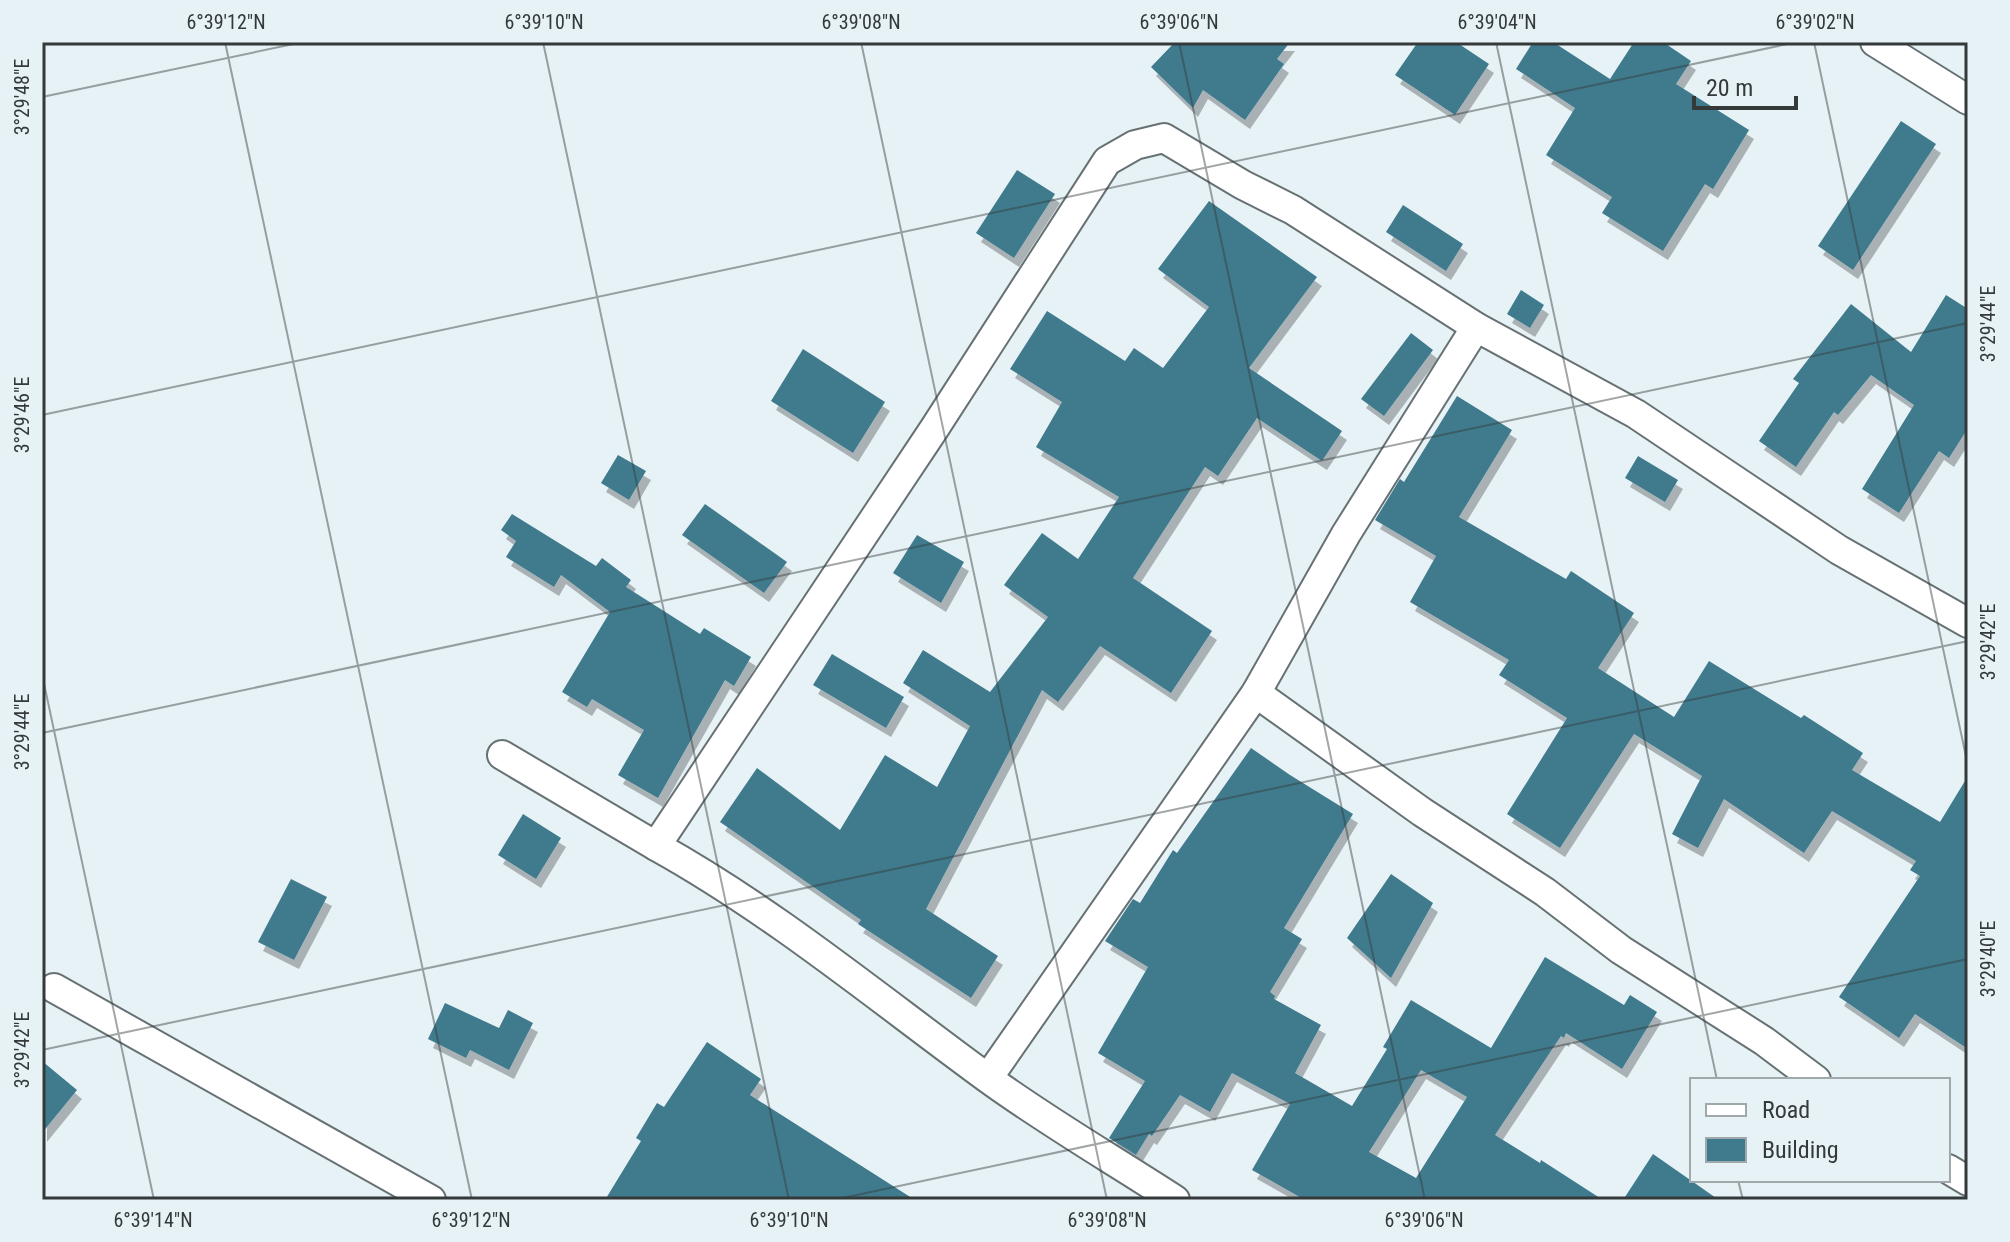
<svg xmlns="http://www.w3.org/2000/svg" width="2010" height="1242" font-family="'Roboto Condensed',sans-serif">
	<defs>
		<filter id="shadow"><feDropShadow dx="5" dy="9" stdDeviation="0" flood-color="#0004"/></filter>
	</defs>
	<rect width="100%" height="100%" fill="#e6f2f6"/>
	<g fill="#407a8d" fill-rule="evenodd" filter="url(#shadow)">
		<polygon points="1175,42 1290,42 1277,59 1284,64 1245,120 1203,90 1193,108 1151,67"/>
		<polygon points="1418,42 1456,42 1489,64 1455,115 1395,75"/>
		<polygon points="1533,42 1553,42 1610,79 1634,42 1663,42 1691,61 1676,84 1749,130 1713,189 1705,184 1663,251 1602,213 1612,197 1546,155 1575,108 1516,69"/>
		<polygon points="1901,121 1936,144 1853,270 1818,246"/>
		<polygon points="1017,170 1055,194 1014,258 976,233"/>
		<polygon points="1209,201 1317,277 1249,368 1342,431 1322,461 1257,418 1218,476 1205,467 1133,578 1212,631 1171,693 1100,646 1058,702 1042,690 926,909 998,956 971,998 858,924 861,920 720,822 757,768 840,830 885,755 937,787 970,726 903,683 923,650 990,692 1048,617 1004,585 1042,533 1078,559 1119,497 1036,447 1062,402 1010,369 1047,311 1125,361 1134,348 1163,368 1209,307 1158,269"/>
		<polygon points="1403,205 1463,244 1446,271 1386,232"/>
		<polygon points="1521,290 1544,305 1530,328 1507,314"/>
		<polygon points="1946,295 1968,309 1968,428 1949,458 1939,451 1899,513 1862,489 1914,405 1871,375 1838,415 1834,412 1796,467 1759,441 1799,383 1793,379 1851,304 1911,352"/>
		<polygon points="1411,333 1433,350 1384,416 1361,399"/>
		<polygon points="803,349 885,402 853,453 771,401"/>
		<polygon points="1457,396 1512,430 1459,517 1566,579 1571,571 1634,613 1598,668 1674,717 1709,661 1801,718 1804,715 1863,753 1852,770 1940,822 1968,776 1968,1049 1915,1014 1899,1038 1839,997 1920,876 1910,870 1916,861 1832,811 1804,853 1724,799 1698,848 1672,834 1702,776 1634,734 1560,848 1507,814 1567,718 1499,675 1509,660 1410,602 1436,556 1375,520 1400,479 1404,482"/>
		<polygon points="618,455 646,471 629,500 601,483"/>
		<polygon points="1638,456 1678,480 1665,502 1625,478"/>
		<polygon points="705,504 787,562 764,593 682,535"/>
		<polygon points="512,514 596,566 602,558 631,580 626,587 700,634 704,628 751,657 734,686 725,680 658,798 618,775 644,730 592,699 587,707 562,692 610,612 561,575 554,587 506,557 516,541 501,530"/>
		<polygon points="917,535 964,562 941,603 893,573"/>
		<polygon points="832,654 904,697 886,728 813,685"/>
		<path d="M 1251,748 L 1290,775 L 1353,814 L 1284,928 L 1302,939 L 1270,992 L 1275,996 L 1274,999 L 1321,1025 L 1295,1073 L 1352,1106 L 1387,1049 L 1383,1047 L 1411,1000 L 1491,1048 L 1545,957 L 1624,1005 L 1630,995 L 1657,1012 L 1622,1069 L 1566,1033 L 1564,1038 L 1561,1036 L 1495,1135 L 1540,1163 L 1541,1160 L 1603,1200 L 1305,1200 L 1252,1170 L 1290,1104 L 1232,1073 L 1210,1112 L 1180,1095 L 1152,1136 L 1149,1134 L 1136,1155 L 1109,1138 L 1145,1081 L 1098,1053 L 1148,967 L 1105,941 L 1133,899 L 1140,903 L 1173,850 L 1177,853 ZM 1421,1070 L 1467,1097 L 1416,1178 L 1369,1152 Z"/>
		<polygon points="523,814 561,838 536,879 498,855"/>
		<polygon points="1391,874 1433,903 1391,978 1347,938"/>
		<polygon points="291,879 327,897 294,960 258,942"/>
		<polygon points="445,1003 499,1028 508,1010 533,1023 509,1070 470,1050 466,1058 428,1039"/>
		<polygon points="707,1042 761,1079 750,1095 915,1200 605,1200 641,1141 636,1138 657,1103 664,1107"/>
		<polygon points="42,1061 77,1090 42,1133"/>
		<polygon points="1653,1154 1719,1200 1623,1200"/>
	</g>
	<g fill="none" stroke-linecap="round" stroke-linejoin="round">
		<g stroke="#677174" stroke-width="32">
			<g id="street">
				<polyline points="1875,42 1968,100"/>
				<polyline points="1256,693 1422,812 1545,892 1621,950 1764,1041 1816,1080"/>
				<polyline points="502,755 656,846"/>
				<polyline points="54,988 431,1200"/>
				<polyline points="988,1078 1256,693 1346,534 1476,327"/>
				<polyline points="1948,1169 1968,1181"/>
				<path d="M 1175,1200 C 1112,1159 1046,1121 986,1077 C 878,998 773,911 656,846 L 934,429 L 1107,161 L 1135,145 L 1164,138 L 1243,185 L 1293,210 L 1476,327 L 1636,414 L 1839,550 L 1968,623"/>
			</g>
		</g>
		<use href="#street" stroke="#fff" stroke-width="28"/>
	</g>
	<path fill="none" stroke="#34393a" stroke-width="2" stroke-opacity="0.45" d="M 225,42 L 472,1200M 543,42 L 789,1200M 861,42 L 1107,1200M 1179,42 L 1425,1200M 1496,42 L 1717,1080M 1814,42 L 1968,766M 42,97 L 303,42M 42,415 L 1797,42M 42,674 L 154,1200M 42,733 L 1968,323M 42,1050 L 1968,641M 1738,1180 L 1743,1200M 833,1200 L 1968,959"/>
	<rect width="2010" height="1242" fill="none" stroke="#e6f2f6" stroke-width="88"/>
	<rect x="1690" y="1078" width="260" height="104" fill="#e6f2f6" stroke="#9fa8ab" stroke-width="2"/>
	<rect x="1706" y="1104" width="40" height="12" fill="#ffffff" stroke="#9fa8ab" stroke-width="2"/>
	<text x="1762" y="1118" font-size="24" fill="#34393a">Road</text>
	<rect x="1706" y="1138" width="40" height="24" fill="#407a8d" stroke="#9fa8ab" stroke-width="2"/>
	<text x="1762" y="1158" font-size="24" fill="#34393a">Building</text>
	<path d="M1694 96v12h102v-12" fill="none" stroke="#34393a" stroke-width="4"/>
	<text x="1706" y="96" font-size="24" fill="#34393a" stroke="#e6f2f6" stroke-width="6" paint-order="stroke">20 m</text>
	<rect x="44" y="44" width="1922" height="1154" fill="none" stroke="#34393a" stroke-width="3"/>
	<g font-size="20" text-anchor="middle" fill="#34393a">
		<text x="226" y="29">6°39'12"N</text>
		<text x="544" y="29">6°39'10"N</text>
		<text x="861" y="29">6°39'08"N</text>
		<text x="1179" y="29">6°39'06"N</text>
		<text x="1497" y="29">6°39'04"N</text>
		<text x="1815" y="29">6°39'02"N</text>
		<text transform="translate(22 97) rotate(-90)" y="7">3°29'48"E</text>
		<text transform="translate(1988 324) rotate(-90)" y="7">3°29'44"E</text>
		<text transform="translate(22 415) rotate(-90)" y="7">3°29'46"E</text>
		<text transform="translate(1988 642) rotate(-90)" y="7">3°29'42"E</text>
		<text transform="translate(22 732) rotate(-90)" y="7">3°29'44"E</text>
		<text transform="translate(1988 959) rotate(-90)" y="7">3°29'40"E</text>
		<text transform="translate(22 1050) rotate(-90)" y="7">3°29'42"E</text>
		<text x="153" y="1227">6°39'14"N</text>
		<text x="471" y="1227">6°39'12"N</text>
		<text x="789" y="1227">6°39'10"N</text>
		<text x="1107" y="1227">6°39'08"N</text>
		<text x="1424" y="1227">6°39'06"N</text>
	</g>
</svg>
